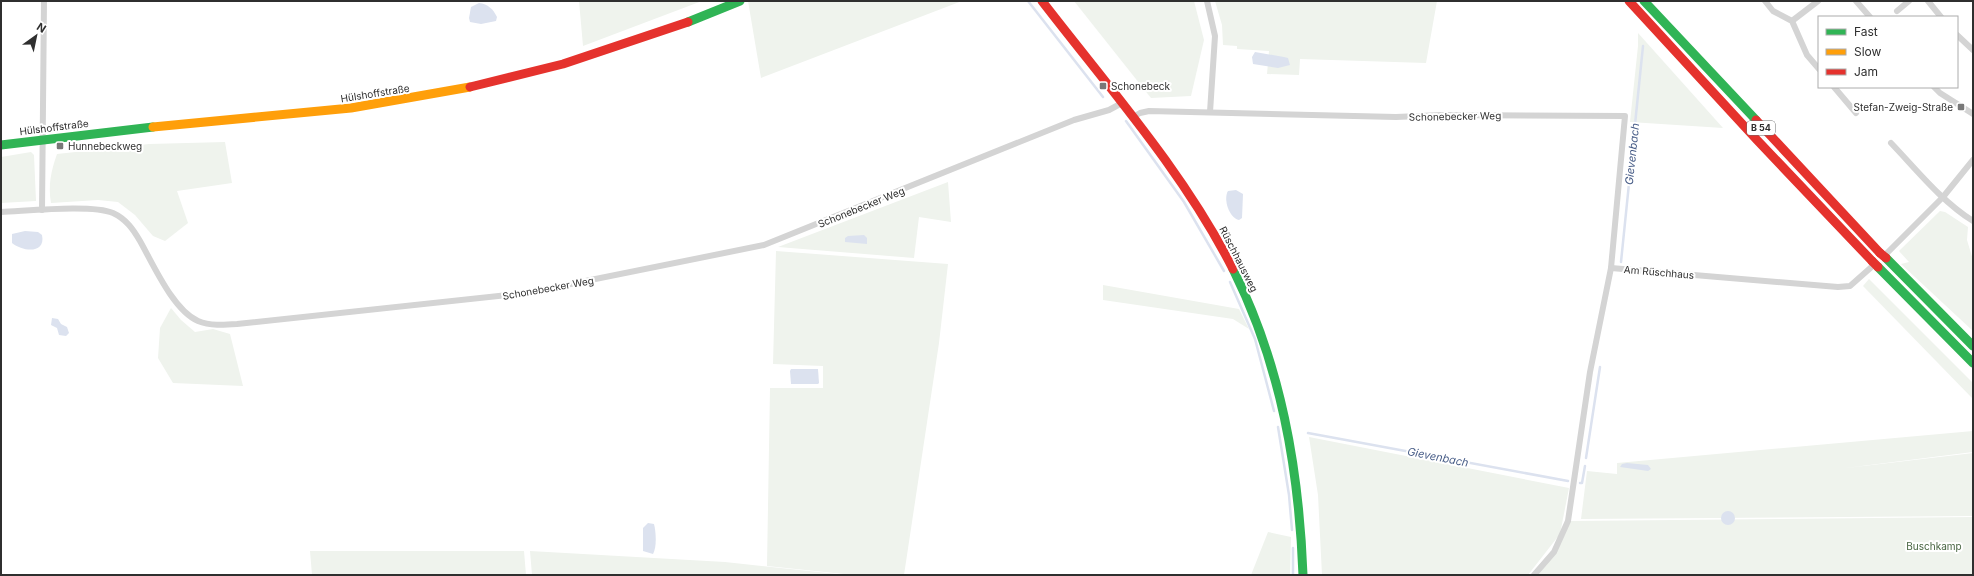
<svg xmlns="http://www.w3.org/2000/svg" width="1974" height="576" font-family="Inter,sans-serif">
	<rect width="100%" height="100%" fill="#fff"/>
	<g fill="#eff3ed">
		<polygon points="579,1 702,1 583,46"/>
		<polygon points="748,1 962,1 761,78"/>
		<polygon points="1074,1 1194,1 1204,40 1191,96 1151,98"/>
		<polygon points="1215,1 1437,1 1426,63 1300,59 1299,75 1267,74 1269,51 1237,49 1237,46 1223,45 1222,25"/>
		<polygon points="1638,33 1723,128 1630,122 1638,46"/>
		<path d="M 225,142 L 232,183 L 177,191 L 188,223 L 165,241 L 153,236 L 135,215 L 118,202 L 98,200 L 51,203 C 48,185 51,171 57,154 L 149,144 Z"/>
		<polygon points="31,152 34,155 36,201 1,203 1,157"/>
		<polygon points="948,182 951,222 919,217 914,258 778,247"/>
		<polygon points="1940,211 1945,212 1968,227 1967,240 1973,260 1973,331 1901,264 1909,262 1899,251"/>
		<polygon points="776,251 948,264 939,343 904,575 853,575 767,566 770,388 823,388 823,366 773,364"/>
		<polygon points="1869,279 1973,383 1973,399 1863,286"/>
		<polygon points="1103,285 1239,309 1249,329 1233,319 1103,300"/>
		<polygon points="171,308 181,320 195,332 213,329 230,334 243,386 173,383 158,358 160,328"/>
		<polygon points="1973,431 1973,452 1838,469 1973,453 1973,516 1581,519 1587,471 1617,474 1617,463"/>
		<polygon points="1309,437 1569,488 1560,534 1528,575 1322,575 1318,495"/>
		<polygon points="1973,517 1973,575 1537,575 1555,554 1570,521"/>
		<polygon points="1268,532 1291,537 1290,575 1251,575"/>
		<polygon points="310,551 524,551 526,575 312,575"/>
		<polygon points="530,551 725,562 847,575 532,575"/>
	</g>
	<g fill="#dce2ef">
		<path d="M 479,3 C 488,4 493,9 497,17 L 496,21 L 481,24 L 470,22 L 469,18 L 471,7 Z"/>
		<polygon points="1255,52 1284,57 1288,58 1290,65 1278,68 1253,64 1252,57"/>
		<path d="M 1236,190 L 1243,194 L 1242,218 L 1239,220 C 1229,218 1223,199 1228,191 Z"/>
		<path d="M 25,231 L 38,232 L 42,235 C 46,254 23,252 12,243 L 12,234 Z"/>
		<polygon points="864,235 867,238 867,244 845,242 845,238 848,236"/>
		<polygon points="52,318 58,319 61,324 67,327 69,333 66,336 59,335 57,328 51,325"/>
		<polygon points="791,369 818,369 819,383 818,384 791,384 790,371"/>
		<polygon points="1627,463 1648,465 1651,469 1648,471 1620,467 1622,464"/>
		<circle cx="1728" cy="518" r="7"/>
		<path d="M 648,523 L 654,524 C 656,532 657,547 653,554 L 643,551 L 643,528 Z"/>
	</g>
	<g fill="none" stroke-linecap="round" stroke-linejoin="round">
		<g stroke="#dce2ef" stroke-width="2.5">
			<polyline points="1028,1 1103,97"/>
			<polyline points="1126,121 1184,202 1224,271"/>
			<polyline points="1621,262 1643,46"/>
			<polyline points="1230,282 1255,339 1274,411"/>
			<polyline points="1278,427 1289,495 1292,530"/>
			<polyline points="1308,433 1568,481"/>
			<polyline points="1586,458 1600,367"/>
			<polyline points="1580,483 1582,483 1585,466"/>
			<polyline points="1293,548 1293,575"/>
		</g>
		<g stroke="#d4d4d4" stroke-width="6">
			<polyline points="1207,1 1215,36 1210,112"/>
			<polyline points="1765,1 1773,11 1792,21 1807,55 1819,69"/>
			<polyline points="1856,1 1870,17"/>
			<polyline points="1928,1 1941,17"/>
			<polyline points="1897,11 1909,1"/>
			<polyline points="1792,21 1818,1"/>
			<polyline points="1957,35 1973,50"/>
			<polyline points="1834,87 1856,113"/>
			<polyline points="1934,87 1940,93 1973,114"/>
			<polyline points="1133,117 1140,113 1149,111 1396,117 1442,115 1625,116 1611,268 1590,372 1568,521 1554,552 1534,575"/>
			<path d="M 1891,143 C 1916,169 1941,201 1973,221"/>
			<polyline points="42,210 44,1"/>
			<path d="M 1,212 C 27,211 92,204 113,213 C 126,219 133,229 140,241 C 153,264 173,310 198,321 C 210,326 224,325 237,324 L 526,293 L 764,245 L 1074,120 L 1109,110 L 1122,103"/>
			<polyline points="1883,257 1943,197 1973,160"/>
			<polyline points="1611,268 1838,287 1850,286 1876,263"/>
		</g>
		<g stroke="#30b455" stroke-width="9">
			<polyline points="1644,1 1756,120"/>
			<polyline points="688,22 740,1"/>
			<polyline points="1,145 153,127"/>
			<polyline points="1886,258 1973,346"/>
			<polyline points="1878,267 1973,363"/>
			<path d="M 1233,269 C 1281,365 1299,469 1303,575"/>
		</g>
		<polyline stroke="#ff9f0a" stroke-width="9" points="153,127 351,108 470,87"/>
		<g stroke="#e5322d" stroke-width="9">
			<path d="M 1042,1 C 1109,88 1183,171 1233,269"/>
			<polyline points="1629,1 1757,140 1872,261"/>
			<polyline points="470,87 563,64 688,22"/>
			<polyline points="1756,120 1880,253"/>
		</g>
		<g stroke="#e5322d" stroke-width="9">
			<polyline points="1880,253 1886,258"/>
			<polyline points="1872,261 1878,267"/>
		</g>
	</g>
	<g fill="#787878" stroke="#fff" stroke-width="1.5">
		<rect x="1099" y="82" width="8" height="8" rx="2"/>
		<rect x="1957" y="103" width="8" height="8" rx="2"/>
		<rect x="56" y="142" width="8" height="8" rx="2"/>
	</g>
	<g text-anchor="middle" stroke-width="4" stroke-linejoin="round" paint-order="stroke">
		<rect fill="#fff" stroke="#6d6d6d" stroke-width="1" x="1747" y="121" width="28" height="14" rx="3"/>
		<g font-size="9" font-weight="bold" fill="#2f2f2f">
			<text x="1761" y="131">B 54</text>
		</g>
		<g font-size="10" fill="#2f2f2f" stroke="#fff" text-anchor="start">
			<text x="1111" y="90">Schonebeck</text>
			<text x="1953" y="111" text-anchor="end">Stefan-Zweig-Straße</text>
			<text x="68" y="150">Hunnebeckweg</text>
		</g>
		<g font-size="10" fill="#2f2f2f" stroke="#fff">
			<text transform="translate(375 93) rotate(-9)" y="4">Hülshoffstraße</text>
			<text transform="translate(1455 116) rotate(-1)" y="4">Schonebecker Weg</text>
			<text transform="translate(54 127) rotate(-7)" y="4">Hülshoffstraße</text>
			<text transform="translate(861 207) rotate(-22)" y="4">Schonebecker Weg</text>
			<text transform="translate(1239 259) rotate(63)" y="4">Rüschhausweg</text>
			<text transform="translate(1659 272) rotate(5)" y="4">Am Rüschhaus</text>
			<text transform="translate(548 288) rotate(-10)" y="4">Schonebecker Weg</text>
		</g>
		<g font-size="10" fill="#486542" stroke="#fff">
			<text x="1934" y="550">Buschkamp</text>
		</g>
		<g font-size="11" font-style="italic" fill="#475c87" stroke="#fff">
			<text transform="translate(1632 154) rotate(-84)" y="4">Gievenbach</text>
			<text transform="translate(1438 457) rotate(11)" y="4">Gievenbach</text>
		</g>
	</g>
	<rect width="1974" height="576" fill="none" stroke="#2f2f2f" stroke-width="4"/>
	<rect x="1818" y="16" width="140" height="72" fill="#ffffff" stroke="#acacac"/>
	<rect x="1826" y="29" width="20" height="6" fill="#30b455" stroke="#acacac"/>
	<text x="1854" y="36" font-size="12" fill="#2f2f2f">Fast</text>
	<rect x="1826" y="49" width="20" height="6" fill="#ff9f0a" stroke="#acacac"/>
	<text x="1854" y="56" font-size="12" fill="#2f2f2f">Slow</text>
	<rect x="1826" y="69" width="20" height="6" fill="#e5322d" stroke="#acacac"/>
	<text x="1854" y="76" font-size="12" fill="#2f2f2f">Jam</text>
	<g transform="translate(36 36) rotate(33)" stroke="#ffffff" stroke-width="3" paint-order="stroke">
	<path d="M0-3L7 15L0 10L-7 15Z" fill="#2f2f2f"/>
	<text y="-6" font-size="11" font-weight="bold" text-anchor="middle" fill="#2f2f2f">N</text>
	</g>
</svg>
